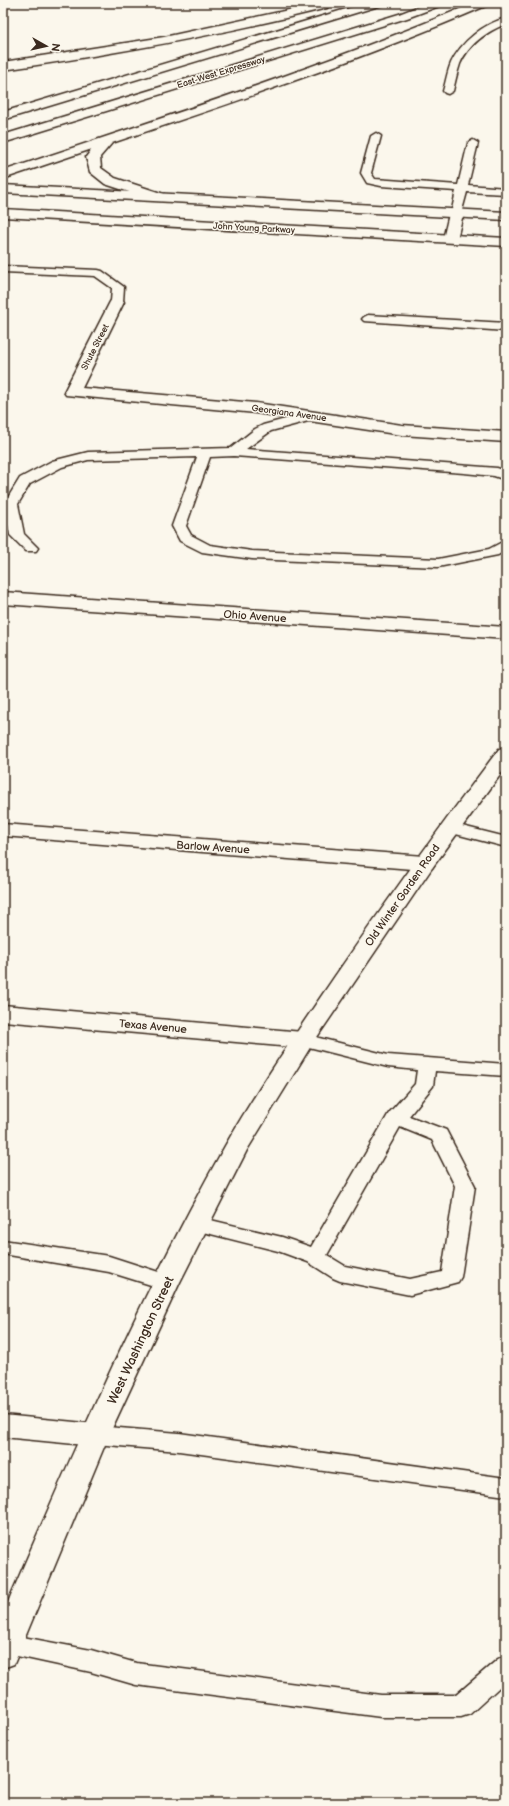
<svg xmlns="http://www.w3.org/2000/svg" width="509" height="1806" font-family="'Balsamiq Sans',sans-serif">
	<rect width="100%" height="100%" fill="#fbf7ec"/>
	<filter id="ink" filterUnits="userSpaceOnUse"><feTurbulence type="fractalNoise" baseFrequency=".025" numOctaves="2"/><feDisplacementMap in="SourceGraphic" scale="8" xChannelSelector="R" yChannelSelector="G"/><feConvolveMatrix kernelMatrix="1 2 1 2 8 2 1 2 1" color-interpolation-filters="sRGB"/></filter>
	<g filter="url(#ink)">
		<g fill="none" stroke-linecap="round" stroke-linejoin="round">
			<g stroke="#3b2a1e" stroke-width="3">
				<g id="lane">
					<path d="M 506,18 L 506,24 C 487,31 468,45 460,64 C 457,73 455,82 453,91 L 448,94 L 445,93 L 443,91 C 446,82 447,72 451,63 C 461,42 483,24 506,18 Z"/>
					<polygon points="376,133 381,136 371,173 375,179 458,185 468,143 473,140 478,143 468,185 506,188 506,194 467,192 461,214 456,217 451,214 456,191 381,186 367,183 361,173 371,136"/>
					<polygon points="3,266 98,270 102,271 124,287 123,302 117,305 113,304 111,302 112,288 95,276 3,272"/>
					<polygon points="368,315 506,323 506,331 364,321 362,319 364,317"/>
					<polygon points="312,412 316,413 318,416 316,419 271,431 246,449 497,468 506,471 506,480 494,476 464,473 234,456 210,457 186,526 191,535 210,545 252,551 438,559 489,549 506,540 506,550 498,555 438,567 252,559 202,552 180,541 172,526 197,457 88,460 62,467 30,484 18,504 24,534 38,548 36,551 26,551 10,535 4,504 20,478 52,461 88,452 231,448 255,429 263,425"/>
					<polygon points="450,823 506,837 506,847 444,831 442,828 444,825"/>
					<path d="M 303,1034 L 388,1055 L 506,1064 L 506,1076 L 435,1071 L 433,1086 L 409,1116 L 446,1130 L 475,1186 L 461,1277 L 458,1282 L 410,1295 L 340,1281 L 333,1278 L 308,1262 L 278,1251 L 191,1229 L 188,1224 L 191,1219 L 198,1217 L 282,1237 L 311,1247 L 389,1113 L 415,1084 L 417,1070 L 388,1067 L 297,1044 L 294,1040 L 297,1036 ZM 400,1127 L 432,1140 L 455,1186 L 442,1272 L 410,1279 L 345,1266 L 327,1255 Z"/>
					<polygon points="3,1240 109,1256 174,1277 177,1282 174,1287 167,1290 109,1272 3,1254"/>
					<polygon points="95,1426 179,1433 506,1478 506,1496 179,1451 95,1444 87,1441 84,1435 87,1429"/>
					<polygon points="7,1634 91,1650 136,1663 381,1695 456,1695 498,1659 506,1655 506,1681 470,1714 461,1717 381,1717 136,1685 91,1672 3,1653 3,1635"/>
				</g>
			</g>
			<g stroke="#3b2a1e" stroke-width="3">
				<g id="street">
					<polygon points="456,210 461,211 463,214 457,239 455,242 445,242 443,239 449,214 451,211"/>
					<polygon points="117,298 122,299 124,302 82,388 256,403 402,425 506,432 506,442 402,435 256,413 66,395 64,392 110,302 112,299"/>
					<polygon points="3,592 506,627 506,639 3,604"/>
					<polygon points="3,824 424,856 432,858 435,863 432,868 424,870 3,836"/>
					<polygon points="3,1005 303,1032 311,1034 315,1040 311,1046 303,1048 3,1021"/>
					<polygon points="3,1415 95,1424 105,1427 109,1435 105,1443 95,1446 3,1437"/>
				</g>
			</g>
			<g stroke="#3b2a1e" stroke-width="3">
				<path id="secondary" d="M 506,747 L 506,767 L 432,868 L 311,1046 L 247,1150 L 180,1282 L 109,1435 L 14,1664 L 3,1668 L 3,1615 L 11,1595 C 77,1443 143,1290 225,1146 C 258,1088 297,1032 335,976 C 388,899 442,824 499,749 Z"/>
			</g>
			<g stroke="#3b2a1e" stroke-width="3">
				<g id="primary">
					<polygon points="3,185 506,212 506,220 3,193"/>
					<polygon points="3,209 506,238 506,246 3,217"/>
				</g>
			</g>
			<g stroke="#3b2a1e" stroke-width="3">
				<g id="highway">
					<path d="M 321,3 L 327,4 L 329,6 L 327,8 C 220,35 112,54 3,70 L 3,62 L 164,37 Z"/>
					<polygon points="366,3 384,3 382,5 3,120 3,112"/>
					<polygon points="427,3 444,3 442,5 407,18 3,143 3,135 399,14"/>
					<path d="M 474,3 L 490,3 L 488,5 C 365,58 239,101 112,143 L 100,157 L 101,168 L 115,178 L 164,194 L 166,197 L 164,200 L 154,200 L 105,184 L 90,172 L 86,157 L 92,149 L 3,179 L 3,171 C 161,118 320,68 474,3 Z"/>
				</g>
			</g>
			<use href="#lane" fill="#fbf7ec" fill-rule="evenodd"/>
			<use href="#street" fill="#fbf7ec" fill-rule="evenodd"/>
			<use href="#secondary" fill="#fbf7ec" fill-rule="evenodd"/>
			<use href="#primary" fill="#fbf7ec" fill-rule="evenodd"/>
			<use href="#highway" fill="#fbf7ec" fill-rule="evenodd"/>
		</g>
	</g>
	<g text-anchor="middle" stroke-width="3" stroke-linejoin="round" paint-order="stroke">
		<g font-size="9" fill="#3b2a1e" stroke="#fbf7ec">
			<text transform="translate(221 72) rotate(-17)" y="3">East-West Expressway</text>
			<text transform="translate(254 228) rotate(3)" y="3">John Young Parkway</text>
			<text transform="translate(95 347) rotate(-63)" y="3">Shute Street</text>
			<text transform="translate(289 413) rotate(8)" y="3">Georgiana Avenue</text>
		</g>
		<g font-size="11" fill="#3b2a1e" stroke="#fbf7ec">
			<text transform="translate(255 616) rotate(4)" y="4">Ohio Avenue</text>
			<text transform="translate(213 847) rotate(4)" y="4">Barlow Avenue</text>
			<text transform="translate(402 895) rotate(-55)" y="4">Old Winter Garden Road</text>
			<text transform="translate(153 1026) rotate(5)" y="4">Texas Avenue</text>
		</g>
		<g font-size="13" fill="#3b2a1e" stroke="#fbf7ec">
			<text transform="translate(140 1340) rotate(-65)" y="5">West Washington Street</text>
		</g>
	</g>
	<rect width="509" height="1806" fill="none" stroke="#fbf7ec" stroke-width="16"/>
	<rect x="8" y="8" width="493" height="1790" fill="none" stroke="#3b2a1e" stroke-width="1.5" filter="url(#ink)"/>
	<g transform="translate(46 46) rotate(98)" stroke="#fbf7ec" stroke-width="3" paint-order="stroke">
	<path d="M0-3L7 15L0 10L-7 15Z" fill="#3b2a1e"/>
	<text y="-6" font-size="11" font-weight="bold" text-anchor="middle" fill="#3b2a1e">N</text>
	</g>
</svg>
